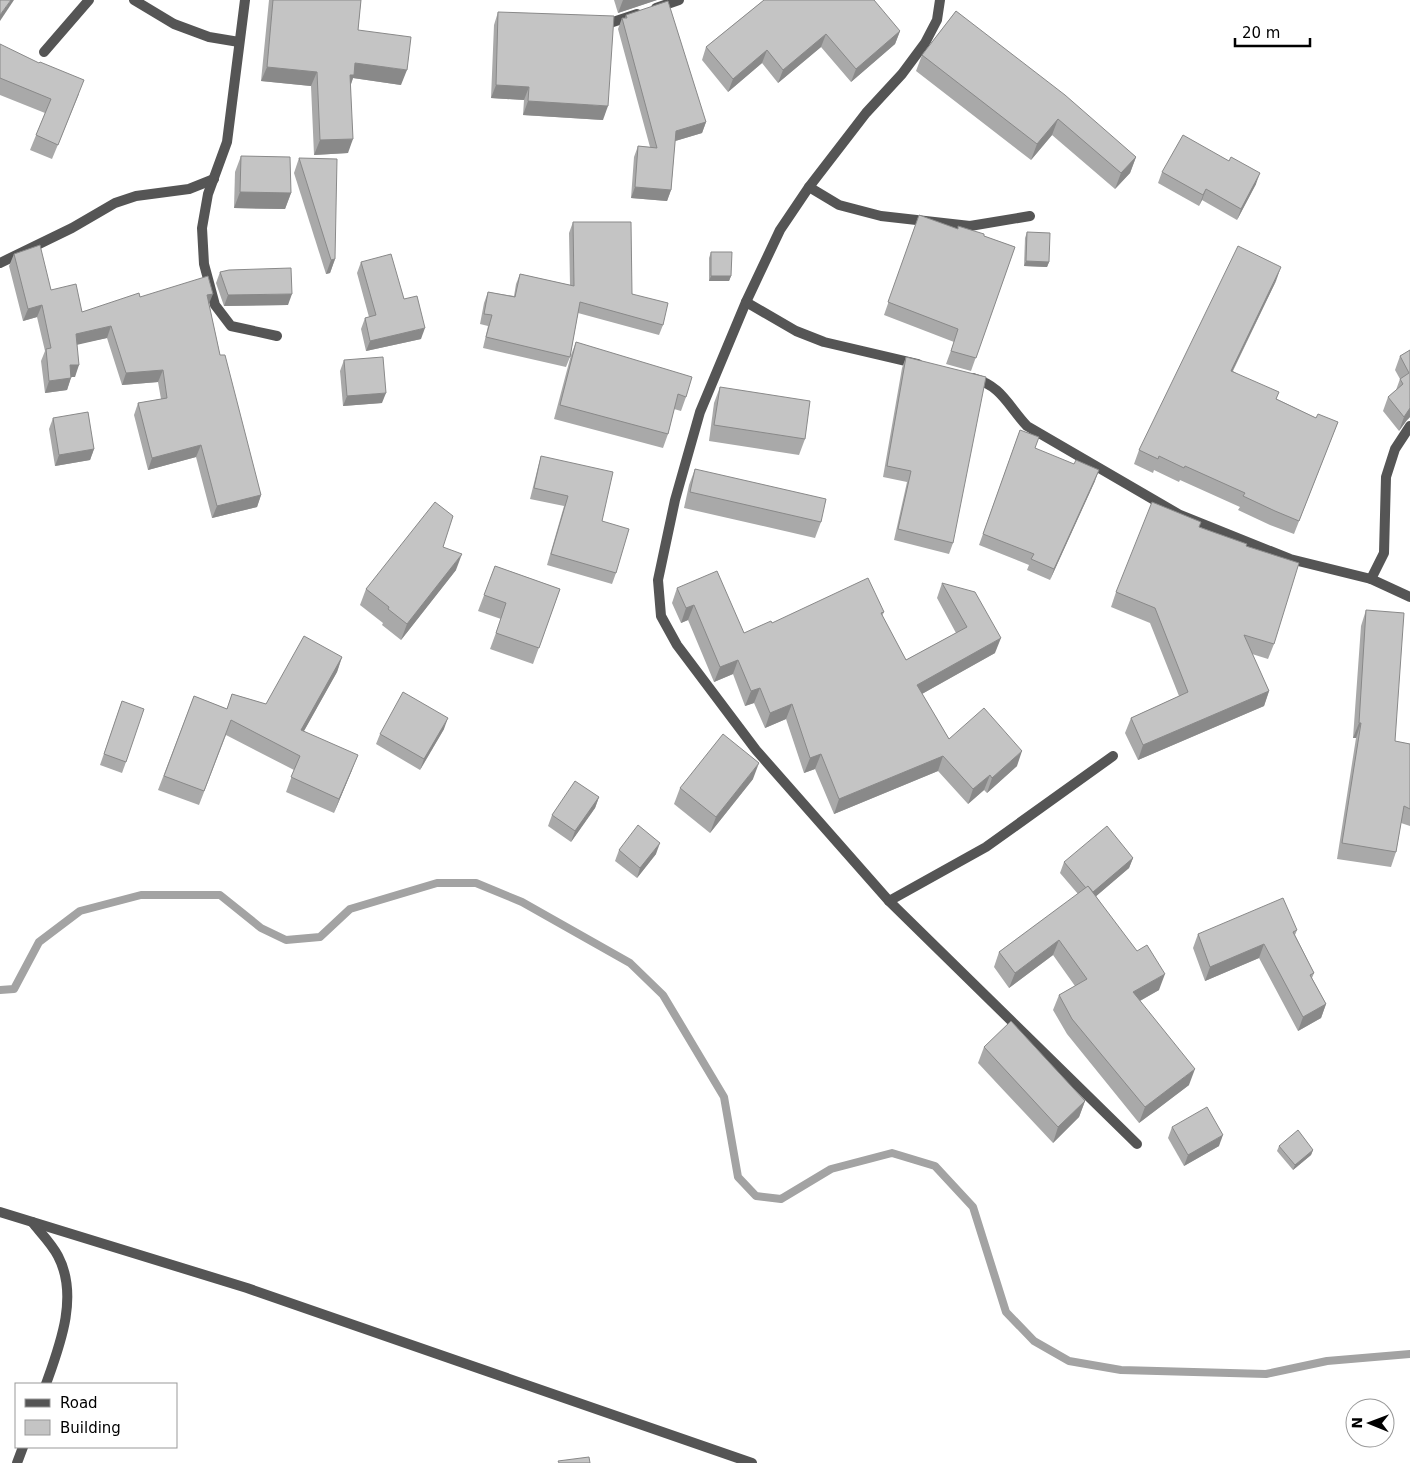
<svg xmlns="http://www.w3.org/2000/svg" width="1410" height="1463" font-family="'DejaVu Sans',sans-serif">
	<rect width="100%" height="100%" fill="#fff"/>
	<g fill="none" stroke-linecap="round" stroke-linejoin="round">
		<polyline stroke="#a3a3a3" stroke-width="8" points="0,990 14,989 39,942 80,911 141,895 220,895 261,928 286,940 320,937 350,909 437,883 476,883 522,902 630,963 663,995 724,1097 738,1177 756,1196 781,1199 831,1169 892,1153 935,1166 973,1207 1006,1312 1034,1341 1069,1361 1121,1370 1266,1374 1327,1361 1410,1354"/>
		<g stroke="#555" stroke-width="10">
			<polyline points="134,0 174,24 209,37 239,42"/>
			<polyline points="245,0 227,142 208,194 202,228 204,264 215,305 231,326 277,336"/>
			<polyline points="940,0 937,20 925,43 902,74 866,113 809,187 780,230 746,302 700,412 675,500 658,580 661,616 677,645 756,750 889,901 1137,1144"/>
			<polyline points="656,8 679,0"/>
			<polyline points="610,23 637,14"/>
			<polyline points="44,52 89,0"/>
			<polyline points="809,187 839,205 881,216 970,226 1030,216"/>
			<polyline points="0,263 72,228 115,203 136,196 189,189 214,179"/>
			<polyline points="746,302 796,331 824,342 918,364"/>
			<path d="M 973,378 C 1002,386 1008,406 1027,426 L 1180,515 L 1290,559 L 1371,579 L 1410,597"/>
			<polyline points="1371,579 1384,553 1386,477 1395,449 1410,426"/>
			<polyline points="889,901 986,847 1113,756"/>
			<polyline points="0,1212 247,1288 752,1463"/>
			<path d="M 32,1222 C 40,1232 52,1244 58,1256 C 79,1296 60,1345 46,1384"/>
			<polyline points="17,1463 23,1447"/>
		</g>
	</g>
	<g fill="#a9a9a9">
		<polygon points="269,0 361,0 358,30 401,85 353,78 351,84 348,153 314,155 311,86 261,81"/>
		<polygon points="614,0 657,0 618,13"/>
		<polygon points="764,0 900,31 895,44 851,82 821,47 778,83 762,63 728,92 702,60 706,47"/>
		<polygon points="956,11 1136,157 1130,173 1115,189 1052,135 1031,160 916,71 922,55"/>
		<polygon points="498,12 603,120 523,115 524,100 491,98 494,25"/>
		<polygon points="626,15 706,122 702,133 675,141 671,190 667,201 631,198 634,157 638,146 650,147 618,29 622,18 625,18"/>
		<polygon points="0,44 79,94 52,159 30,150 45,113 0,95"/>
		<polygon points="241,156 291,193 285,209 234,208 235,172"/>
		<polygon points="299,158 335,259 330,273 326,274 294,173"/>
		<polygon points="1162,172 1256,184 1237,220 1202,200 1199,206 1158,183"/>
		<polygon points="919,215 957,229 984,236 1015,247 971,371 946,364 954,342 884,315"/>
		<polygon points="573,222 632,294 663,325 659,335 578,313 570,357 566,367 483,348 488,326 480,324 484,303 488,292 514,296 516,284 520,274 570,285 569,233"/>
		<polygon points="1027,232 1049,262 1047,267 1024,266 1025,238"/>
		<polygon points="711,252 731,276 729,281 709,281 709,258"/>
		<polygon points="14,254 51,290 82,312 140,297 209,304 220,355 261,495 257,507 212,518 196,457 148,470 134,415 138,403 161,399 158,382 122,385 107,338 77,344 75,377 71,377 67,390 45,393 41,361 45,351 37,317 23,321 9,266"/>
		<polygon points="361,262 404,299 421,339 366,351 361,329 365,318 369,317 357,273"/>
		<polygon points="220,272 288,305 224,306 216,283"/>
		<polygon points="1276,281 1233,371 1277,399 1316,418 1338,422 1294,534 1270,525 1238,510 1240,507 1180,480 1179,482 1154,470 1153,473 1134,464 1139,450"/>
		<polygon points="576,342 686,397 681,411 674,409 668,434 663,448 554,419 571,355"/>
		<polygon points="1410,350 1410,417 1407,420 1399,431 1383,411 1388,397 1396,390 1400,379 1395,370 1400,356"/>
		<polygon points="906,357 953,543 949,554 894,540 907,482 883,477 902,368"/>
		<polygon points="344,360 382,403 343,406 340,371"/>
		<polygon points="720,387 805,439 799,455 709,441 714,403"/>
		<polygon points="53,418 94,449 90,460 55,466 49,429"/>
		<polygon points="1020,430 1035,448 1095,481 1050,580 1027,570 1029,565 979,545"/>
		<polygon points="541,456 602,521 616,573 612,584 547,565 564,506 530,499 538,467"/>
		<polygon points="695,469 821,522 815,538 684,508 689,485"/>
		<polygon points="1200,527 1246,546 1274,644 1268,659 1252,654 1269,691 1264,706 1138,760 1125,733 1131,718 1179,696 1150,623 1111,607 1116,592"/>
		<polygon points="443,547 456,570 401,640 382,625 383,623 360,605 366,589"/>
		<polygon points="495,566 560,589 533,664 490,649 501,619 478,611"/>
		<polygon points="942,583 995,653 922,694 949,739 1017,766 987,793 984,790 968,804 938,771 834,814 815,769 804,773 786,719 765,728 754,703 745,706 733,674 714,682 688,620 681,623 672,603 677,588 744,633 772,623 884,612 882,616 906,660 956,633 937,598"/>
		<polygon points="1366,610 1395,741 1410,744 1410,826 1401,823 1396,852 1391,867 1337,859 1356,738 1353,738 1361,626"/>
		<polygon points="342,657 337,672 304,731 352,770 334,813 286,792 294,770 226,735 199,805 158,790 194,696 227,709 232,694 266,704"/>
		<polygon points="122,701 126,762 122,773 100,765"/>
		<polygon points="444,729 420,770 376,744 380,734"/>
		<polygon points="753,779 710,833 674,804 680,788"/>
		<polygon points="599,797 595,808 571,842 548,826 552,815"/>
		<polygon points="619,850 656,854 637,878 615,861"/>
		<polygon points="1133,858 1129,868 1096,896 1159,990 1140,1001 1189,1085 1139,1123 1067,1034 1053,1010 1059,995 1075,986 1053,955 1009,988 994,967 999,952 1078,894 1060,873 1064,862"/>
		<polygon points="1297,930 1295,935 1314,973 1312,978 1326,1004 1321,1018 1298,1031 1259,958 1205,981 1193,948 1198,934"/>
		<polygon points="984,1047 1085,1101 1079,1117 1053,1143 978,1063"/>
		<polygon points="1172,1127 1219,1146 1184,1166 1168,1138"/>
		<polygon points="1279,1146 1313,1150 1311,1155 1293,1170 1277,1151"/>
	</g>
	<g fill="#898989">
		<polygon points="11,0 14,0 0,21 0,15"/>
		<polygon points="623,0 657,0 618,13"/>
		<polygon points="900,31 895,44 851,82 856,69"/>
		<polygon points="826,34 821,47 778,83 783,70"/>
		<polygon points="767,50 762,63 728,92 733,79"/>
		<polygon points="355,63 407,70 401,85 353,78 349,90 350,75"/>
		<polygon points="267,67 317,72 311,86 261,81"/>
		<polygon points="496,85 529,87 524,100 491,98"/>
		<polygon points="528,101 608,106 603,120 523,115"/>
		<polygon points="1058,119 1052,135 1031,160 1037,144"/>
		<polygon points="706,122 702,133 672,142 676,131"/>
		<polygon points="353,139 348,153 314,155 320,140"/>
		<polygon points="1136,157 1130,173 1115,189 1121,173"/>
		<polygon points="1260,173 1256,184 1237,220 1241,209"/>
		<polygon points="635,187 671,190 667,201 631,198"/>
		<polygon points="1206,189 1202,200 1199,206 1203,195"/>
		<polygon points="240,192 291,193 285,209 234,208"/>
		<polygon points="335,259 330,273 326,274 331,260"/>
		<polygon points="1026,261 1049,262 1047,267 1024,266"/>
		<polygon points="1281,267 1276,281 1226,384 1231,371"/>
		<polygon points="711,276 731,276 729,281 709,281"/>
		<polygon points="213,294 208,306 207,295"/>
		<polygon points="292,294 288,305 224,306 228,295"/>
		<polygon points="42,305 37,317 23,321 28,309"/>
		<polygon points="111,326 107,338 72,346 76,334"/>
		<polygon points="425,328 421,339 366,351 370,341"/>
		<polygon points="70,365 79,365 75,377 65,377"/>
		<polygon points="163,370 158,382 122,385 126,373"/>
		<polygon points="71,378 67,390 45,393 49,381"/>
		<polygon points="386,393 382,403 343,406 347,396"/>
		<polygon points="1410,408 1410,417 1407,420 1399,431 1404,417"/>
		<polygon points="201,445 196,457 148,470 152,458"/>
		<polygon points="94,449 90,460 55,466 59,455"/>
		<polygon points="1099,470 1095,481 1050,580 1054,569"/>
		<polygon points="261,495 257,507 212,518 217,506"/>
		<polygon points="462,554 456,570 401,640 407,624"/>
		<polygon points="694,605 688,620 681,623 686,608"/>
		<polygon points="1001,638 995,653 911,700 917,685"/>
		<polygon points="342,657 337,672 296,745 301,730"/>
		<polygon points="738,660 733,674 714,682 720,667"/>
		<polygon points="760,688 754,703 745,706 751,691"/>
		<polygon points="1269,691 1264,706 1138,760 1143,745"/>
		<polygon points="792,704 786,719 765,728 770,713"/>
		<polygon points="448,718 444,729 420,770 424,759"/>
		<polygon points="1359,723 1361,723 1356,738 1353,738"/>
		<polygon points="1022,751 1017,766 987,793 992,778"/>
		<polygon points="821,754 815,769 804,773 810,758"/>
		<polygon points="358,755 352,770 334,813 339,799"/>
		<polygon points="943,756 938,771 834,814 839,799"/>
		<polygon points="759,763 753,779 710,833 716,817"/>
		<polygon points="990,775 984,790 968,804 973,789"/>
		<polygon points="599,797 595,808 571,842 575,831"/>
		<polygon points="660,843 656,854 637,878 640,868"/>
		<polygon points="1133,858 1129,868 1087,904 1090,894"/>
		<polygon points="1059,940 1053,955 1009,988 1015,973"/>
		<polygon points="1264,944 1259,958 1205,981 1210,967"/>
		<polygon points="1165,974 1159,990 1127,1008 1133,992"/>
		<polygon points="1326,1004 1321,1018 1298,1031 1303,1017"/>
		<polygon points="1195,1069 1189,1085 1139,1123 1145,1107"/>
		<polygon points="1085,1101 1079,1117 1053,1143 1058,1127"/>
		<polygon points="1223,1135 1219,1146 1184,1166 1188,1155"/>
		<polygon points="1313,1150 1311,1155 1293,1170 1295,1165"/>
	</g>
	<g fill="#c4c4c4" stroke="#898989">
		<polygon points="0,0 11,0 0,15"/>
		<polygon points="273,0 361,0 358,30 411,37 407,70 355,63 354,75 350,75 353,139 320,140 317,72 267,67"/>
		<polygon points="764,0 874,0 900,31 856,69 826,34 783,70 767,50 733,79 706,47"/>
		<polygon points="668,1 706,122 676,131 671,190 635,187 638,146 657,148 622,18 627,18 626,15"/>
		<polygon points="956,11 1065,95 1136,157 1121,173 1058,119 1037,144 922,55"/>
		<polygon points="498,12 614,16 608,106 528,101 529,87 496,85"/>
		<polygon points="0,44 39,63 40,62 84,80 58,145 36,135 51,99 0,78"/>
		<polygon points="1183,135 1229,161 1231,157 1260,173 1241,209 1206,189 1203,195 1162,172"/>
		<polygon points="241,156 290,157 291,193 240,192"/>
		<polygon points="299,158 337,159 335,259 331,260"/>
		<polygon points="919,215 958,229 958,226 984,234 984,236 1015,247 976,358 951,351 958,329 888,302"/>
		<polygon points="573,222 631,222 632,294 668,303 663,325 580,302 570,357 486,337 492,315 484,314 488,292 515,297 520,274 574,286"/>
		<polygon points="1027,232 1050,233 1049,262 1026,261"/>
		<polygon points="40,245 51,290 76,284 82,312 139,293 140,297 208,276 213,294 207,295 220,355 225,355 261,495 217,506 201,445 152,458 138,403 167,398 163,370 126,373 111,326 76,334 79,365 70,365 71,378 49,381 46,349 51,348 42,305 28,309 14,254"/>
		<polygon points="1238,246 1281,267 1231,371 1279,392 1276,399 1316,418 1318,414 1338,422 1299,521 1275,511 1243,496 1245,493 1185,466 1184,468 1159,456 1158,459 1139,450"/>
		<polygon points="711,252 732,252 731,276 711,276"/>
		<polygon points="391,254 404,299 417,296 425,328 370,341 365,318 376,315 361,262"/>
		<polygon points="291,268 292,294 228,295 220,272 229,270"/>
		<polygon points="576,342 692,377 686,397 678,394 668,434 560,405"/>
		<polygon points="1410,350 1410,408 1404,417 1388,397 1403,384 1400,379 1409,373 1400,356"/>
		<polygon points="383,357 386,393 347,396 344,360"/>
		<polygon points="906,357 986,377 953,543 898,529 911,471 887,466"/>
		<polygon points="720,387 810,401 805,439 714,425"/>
		<polygon points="88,412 94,449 59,455 53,418"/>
		<polygon points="1020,430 1039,437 1035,448 1074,464 1076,460 1099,470 1054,569 1031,559 1034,554 983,534"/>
		<polygon points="541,456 613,472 602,521 629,529 616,573 551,554 568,496 534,488"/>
		<polygon points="695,469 826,499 821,522 690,492"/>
		<polygon points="435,502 453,516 443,547 462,554 407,624 388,609 389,607 366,589"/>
		<polygon points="1152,502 1201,522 1199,527 1247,544 1246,546 1299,563 1274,644 1244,635 1269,691 1143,745 1131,718 1188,692 1155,608 1116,592"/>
		<polygon points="495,566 560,589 539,648 496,633 506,603 484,595"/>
		<polygon points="717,571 744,633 771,621 772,623 868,578 884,612 881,613 906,660 967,627 942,583 975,592 1001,638 917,685 949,739 984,708 1022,751 992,778 990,775 973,789 943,756 839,799 821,754 810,758 792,704 770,713 760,688 751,691 738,660 720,667 694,605 686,608 677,588"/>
		<polygon points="1366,610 1404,613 1395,741 1410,744 1410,809 1404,806 1396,852 1342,843 1361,723 1359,723"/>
		<polygon points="304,636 342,657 301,730 358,755 339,799 291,777 300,756 231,720 204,791 164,776 194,696 227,709 232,694 266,704"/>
		<polygon points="403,692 448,718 424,759 380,734"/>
		<polygon points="122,701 144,709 126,762 104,754"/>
		<polygon points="723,734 759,763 716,817 680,788"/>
		<polygon points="575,781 599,797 575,831 552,815"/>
		<polygon points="638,825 660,843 640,868 619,850"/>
		<polygon points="1107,826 1133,858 1093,892 1088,886 1086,888 1064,862"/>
		<polygon points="1088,886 1137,951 1147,945 1165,974 1133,992 1195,1069 1145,1107 1072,1019 1059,995 1087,979 1059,940 1015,973 999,952"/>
		<polygon points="1283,898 1297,930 1293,932 1314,973 1310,975 1326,1004 1303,1017 1264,944 1210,967 1198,934"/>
		<polygon points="1011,1021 1085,1101 1058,1127 984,1047"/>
		<polygon points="1207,1107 1223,1135 1188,1155 1172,1127"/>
		<polygon points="1298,1130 1313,1150 1295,1165 1279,1146"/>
		<polygon points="589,1457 590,1463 559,1463 558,1461"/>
	</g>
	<rect x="15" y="1383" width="162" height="65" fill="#ffffff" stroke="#999999"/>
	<rect x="25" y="1399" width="25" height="8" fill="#555555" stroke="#999999"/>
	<text x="60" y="1408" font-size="15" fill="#000000">Road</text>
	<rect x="25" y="1420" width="25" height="15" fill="#c4c4c4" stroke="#999999"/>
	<text x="60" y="1433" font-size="15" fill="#000000">Building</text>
	<g transform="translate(1370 1423) rotate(271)"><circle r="24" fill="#ffffff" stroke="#999999"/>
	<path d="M0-4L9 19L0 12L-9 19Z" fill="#000000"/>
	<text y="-8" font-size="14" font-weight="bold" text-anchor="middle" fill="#000000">N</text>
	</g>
	<path d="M1235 38v8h75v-8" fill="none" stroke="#000000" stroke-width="2.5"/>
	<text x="1242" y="38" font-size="15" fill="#000000" stroke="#ffffff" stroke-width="4" paint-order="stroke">20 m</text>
</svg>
